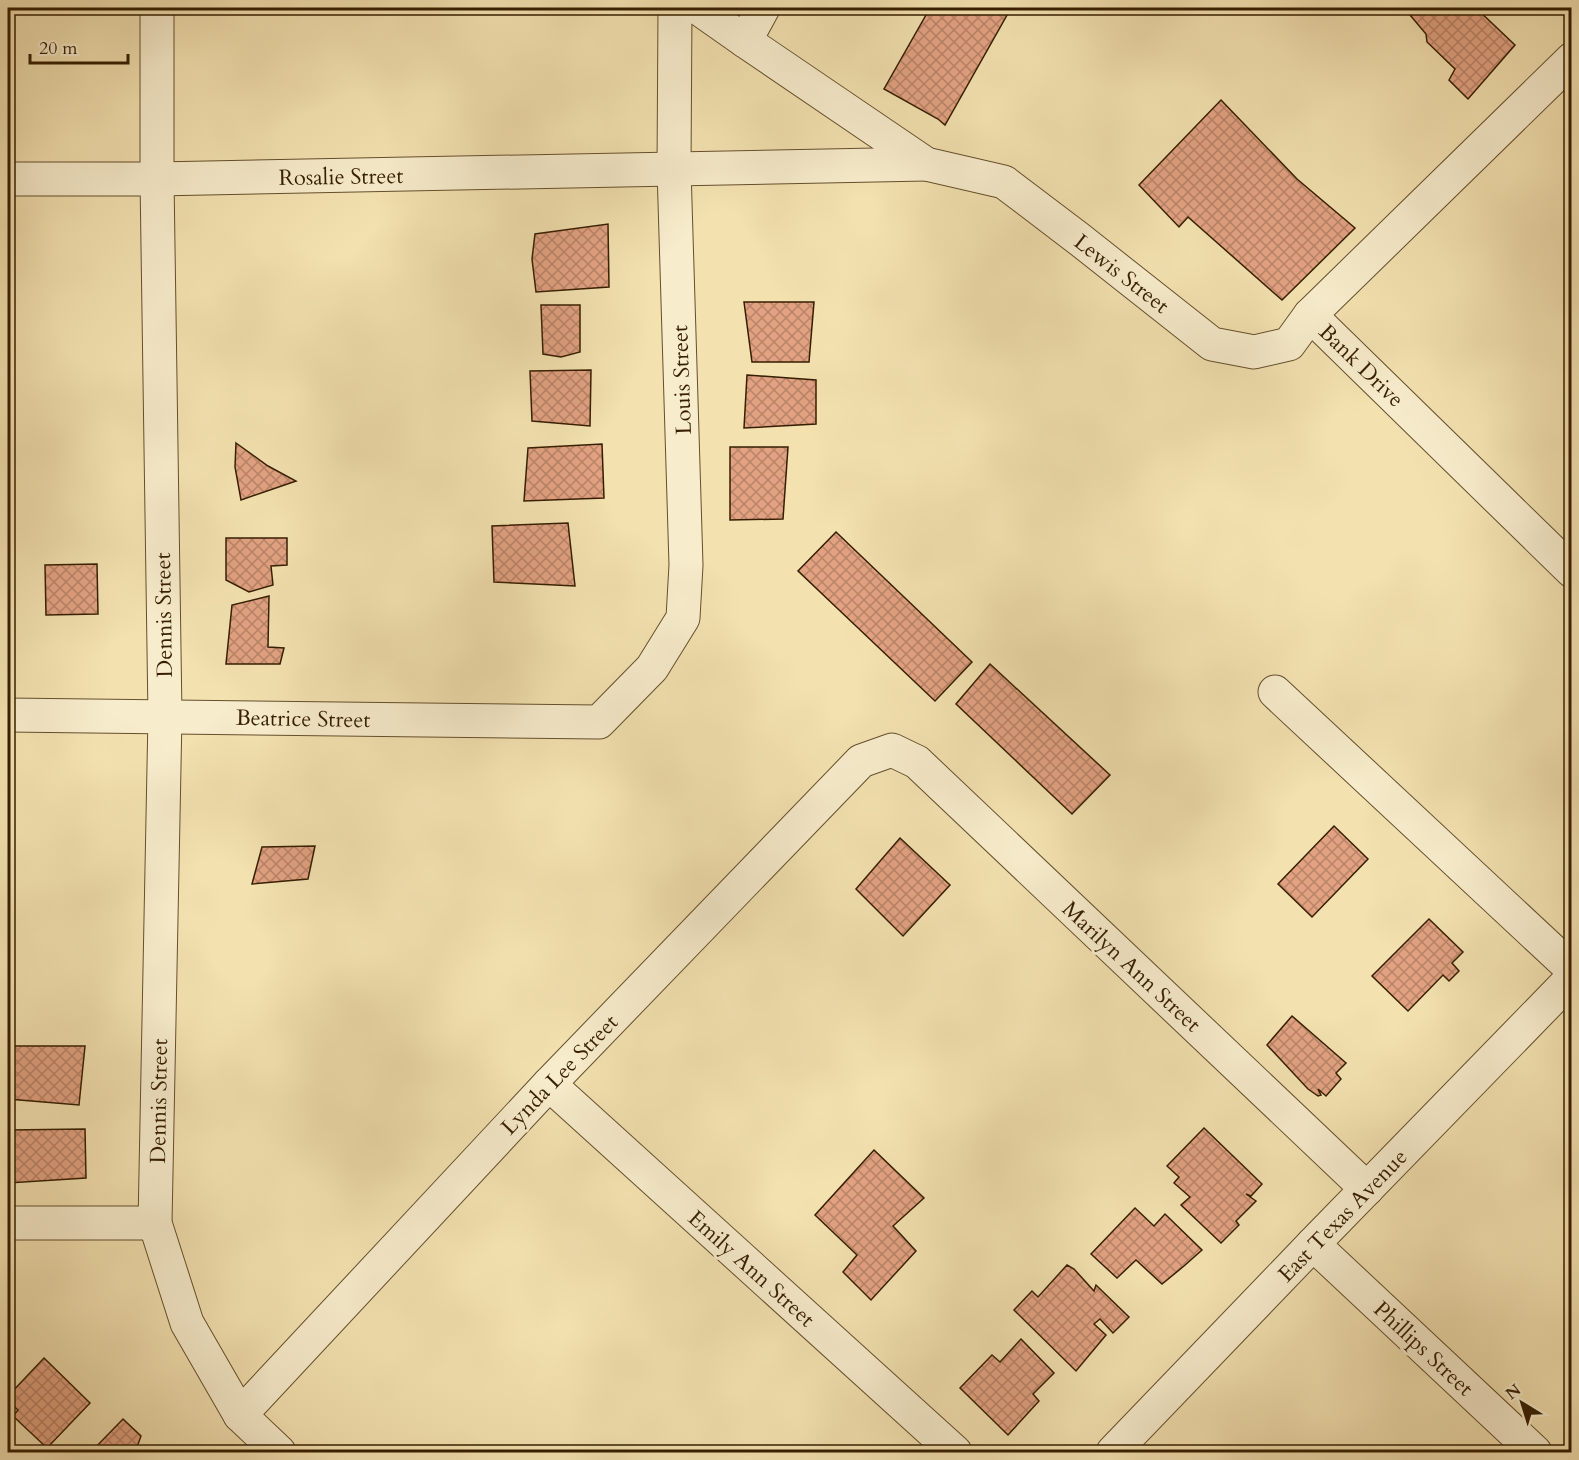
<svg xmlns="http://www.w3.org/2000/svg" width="1579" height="1460" font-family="Cardo,serif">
	<defs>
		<pattern id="building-cross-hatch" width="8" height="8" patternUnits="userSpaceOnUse" patternTransform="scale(1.5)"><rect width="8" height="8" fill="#e2a282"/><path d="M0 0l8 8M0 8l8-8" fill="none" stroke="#b88368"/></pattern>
	</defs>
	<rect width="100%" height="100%" fill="#f3e1b0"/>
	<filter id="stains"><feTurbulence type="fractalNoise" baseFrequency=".00333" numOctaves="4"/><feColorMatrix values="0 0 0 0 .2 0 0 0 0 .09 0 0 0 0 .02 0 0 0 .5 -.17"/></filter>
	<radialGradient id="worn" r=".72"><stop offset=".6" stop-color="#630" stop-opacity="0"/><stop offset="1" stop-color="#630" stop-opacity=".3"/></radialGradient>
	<g fill="url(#building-cross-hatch)" stroke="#361e00" stroke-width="1.5">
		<polygon points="930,8 1011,8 945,125 938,119 884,89"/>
		<polygon points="1406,8 1476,8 1515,45 1468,99 1449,80 1455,69 1427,42 1426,34 1405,9"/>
		<polygon points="1221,100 1297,179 1355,228 1282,300 1188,217 1179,227 1139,185"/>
		<polygon points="608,224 609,287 536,292 532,259 535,234"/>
		<polygon points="744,302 814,302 809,362 752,362"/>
		<polygon points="541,305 580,305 580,352 561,357 543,354"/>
		<polygon points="591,370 590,426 532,421 530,371"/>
		<polygon points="747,375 816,380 816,424 744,428"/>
		<polygon points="236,443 268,466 296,481 241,500 235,467"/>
		<polygon points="602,444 604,498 524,501 528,448"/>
		<polygon points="730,447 788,447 783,519 730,520"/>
		<polygon points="568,523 575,586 494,582 492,526"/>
		<polygon points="836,532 972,662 935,701 798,571"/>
		<polygon points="226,538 287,538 287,565 271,566 273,585 249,592 226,580"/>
		<polygon points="97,564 98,614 46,615 45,565"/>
		<polygon points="269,596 268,647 284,648 280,664 226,664 232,605"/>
		<polygon points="990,664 1110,775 1072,814 956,704"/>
		<polygon points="1334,826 1368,859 1312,917 1278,884"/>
		<polygon points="900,838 950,885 903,936 856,889"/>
		<polygon points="315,846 308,879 252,884 262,847"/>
		<polygon points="1429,919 1463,952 1452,963 1459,971 1449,981 1443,975 1408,1011 1372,976"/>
		<polygon points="1292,1016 1346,1063 1336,1073 1341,1079 1326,1096 1318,1089 1321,1095 1318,1096 1308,1089 1267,1045"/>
		<polygon points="8,1046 85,1046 79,1105 8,1099"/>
		<polygon points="1204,1128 1262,1184 1251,1196 1246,1194 1256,1201 1236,1221 1239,1225 1221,1243 1181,1205 1190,1197 1174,1183 1179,1177 1167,1166"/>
		<polygon points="85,1129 86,1178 8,1183 8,1130"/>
		<polygon points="874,1150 924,1198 893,1226 916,1251 871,1300 843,1272 857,1255 815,1215"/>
		<polygon points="1135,1208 1154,1226 1165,1214 1202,1250 1184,1266 1162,1284 1136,1260 1117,1278 1091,1254"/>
		<polygon points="1067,1265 1074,1269 1094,1291 1096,1285 1129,1317 1113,1333 1100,1319 1094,1324 1106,1335 1076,1371 1014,1310 1032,1291 1038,1297"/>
		<polygon points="1021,1339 1054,1373 1033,1394 1039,1401 1008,1435 960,1388 992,1355 1000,1362"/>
		<polygon points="44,1358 90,1403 47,1448 13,1416 18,1410 8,1401 8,1396"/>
		<polygon points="123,1419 141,1436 137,1447 143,1452 91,1452"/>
	</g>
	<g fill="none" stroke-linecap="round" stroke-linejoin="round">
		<g stroke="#654f2c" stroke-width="35">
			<g id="minor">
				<polyline points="157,8 157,179 165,716 155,1223 187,1323 240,1415 279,1452"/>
				<polyline points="698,8 745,41 926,164 1004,182 1079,239 1212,344 1254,352 1289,344 1310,315 1572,59"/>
				<polyline points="745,41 763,8"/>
				<polyline points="8,179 157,179 926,164"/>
				<polyline points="1310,315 1572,571"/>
				<polyline points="1275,692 1572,969"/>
				<polyline points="8,715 599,722 652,668 683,618 686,565 674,169 675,8"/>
				<polyline points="549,1084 955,1452"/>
				<polyline points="8,1223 155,1223"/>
				<polyline points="1313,1244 1535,1452"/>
				<polyline points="240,1415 549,1084 861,761 892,750 917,762 1367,1189"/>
				<polyline points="1113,1452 1313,1244 1572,978"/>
			</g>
		</g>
		<use href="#minor" stroke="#f7eccc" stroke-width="33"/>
	</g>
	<g text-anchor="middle" stroke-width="6" stroke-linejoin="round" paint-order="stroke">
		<g font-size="22" fill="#361e00" stroke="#f7eccc">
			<text transform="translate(341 176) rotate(-1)" y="8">Rosalie Street</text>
			<text transform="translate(1122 273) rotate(38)" y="8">Lewis Street</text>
			<text transform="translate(1362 365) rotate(44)" y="8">Bank Drive</text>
			<text transform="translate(681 380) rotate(-92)" y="8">Louis Street</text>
			<text transform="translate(163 615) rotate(-91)" y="8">Dennis Street</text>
			<text transform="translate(303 718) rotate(1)" y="8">Beatrice Street</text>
			<text transform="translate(1132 966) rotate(43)" y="8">Marilyn Ann Street</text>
			<text transform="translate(559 1074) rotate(-46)" y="8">Lynda Lee Street</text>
			<text transform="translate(158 1101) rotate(-89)" y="8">Dennis Street</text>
			<text transform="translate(1342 1215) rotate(-46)" y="8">East Texas Avenue</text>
			<text transform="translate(752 1268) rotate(42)" y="8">Emily Ann Street</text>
			<text transform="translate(1424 1348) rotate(43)" y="8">Phillips Street</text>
		</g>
	</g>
	<rect width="1579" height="1460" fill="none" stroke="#f3e1b0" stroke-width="30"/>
	<rect x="9" y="9" width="1561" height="1442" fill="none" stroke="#361e00" stroke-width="3"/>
	<rect x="15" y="15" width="1549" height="1430" fill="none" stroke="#361e00" stroke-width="1.5"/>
	<g transform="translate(1522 1403) rotate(322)" stroke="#f7eccc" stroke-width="4.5" paint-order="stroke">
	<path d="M0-4.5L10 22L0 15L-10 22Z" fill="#361e00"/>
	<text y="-9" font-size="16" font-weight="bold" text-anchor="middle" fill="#361e00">N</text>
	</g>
	<path d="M30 54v9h98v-9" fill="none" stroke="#361e00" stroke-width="3"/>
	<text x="39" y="54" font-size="18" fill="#361e00" stroke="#f7eccc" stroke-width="4.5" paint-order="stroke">20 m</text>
	<rect width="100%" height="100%" filter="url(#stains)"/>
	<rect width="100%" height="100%" fill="url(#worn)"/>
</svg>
